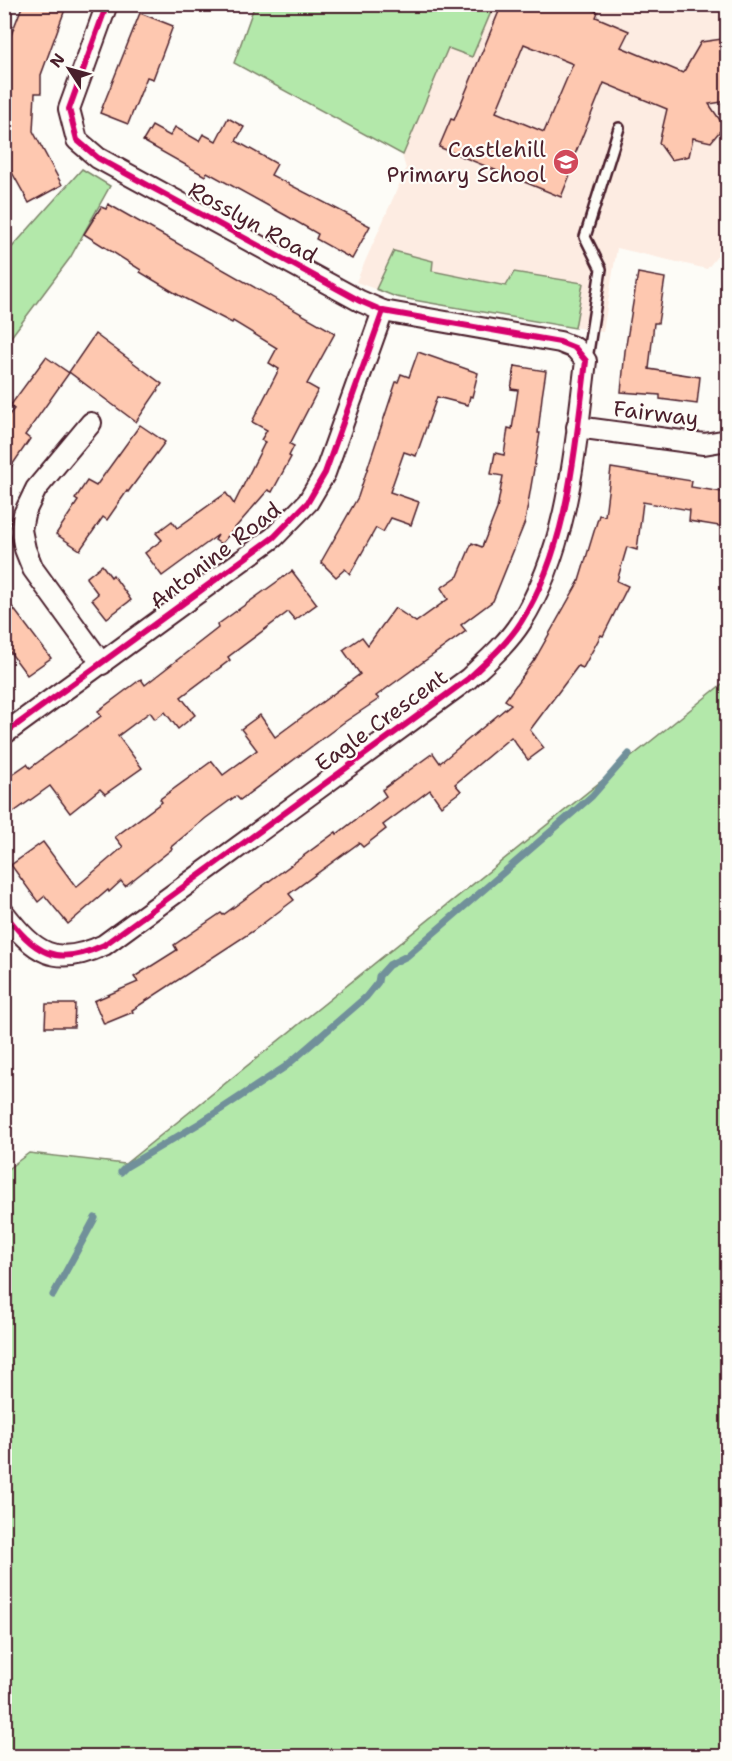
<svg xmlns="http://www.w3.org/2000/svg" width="732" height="1761" font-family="'Shantell Sans',sans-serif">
	<rect width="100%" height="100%" fill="#fdfcf7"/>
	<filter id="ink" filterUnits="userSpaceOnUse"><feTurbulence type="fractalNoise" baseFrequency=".0167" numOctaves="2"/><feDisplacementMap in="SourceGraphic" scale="12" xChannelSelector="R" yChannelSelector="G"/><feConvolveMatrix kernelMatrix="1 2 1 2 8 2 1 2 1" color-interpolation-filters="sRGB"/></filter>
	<g filter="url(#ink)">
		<polygon fill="#fdece2" points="255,5 727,5 727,244 707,269 617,248 603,332 396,297 356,282 406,169 402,155 234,63"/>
		<g fill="#b3e8aa" stroke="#7e846a" stroke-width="1.5">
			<polygon points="255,4 494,4 494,5 472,57 448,48 403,155 234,63"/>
			<polygon points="82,169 110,186 70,258 5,345 5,255"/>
			<polygon points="394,251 433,261 432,271 506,286 514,272 583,283 575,328 396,297 376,289"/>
			<polygon points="727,680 727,1756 5,1756 5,1171 29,1153 125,1164"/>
		</g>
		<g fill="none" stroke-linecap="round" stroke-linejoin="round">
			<g stroke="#71909a" stroke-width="7">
				<polyline points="725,649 728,647"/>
				<polyline points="121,1172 126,1167 200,1123 285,1067 366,997 378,982 379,976 389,965 407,956 592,796 629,754"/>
				<polyline points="53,1295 95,1218"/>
			</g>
		</g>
		<g fill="#fec8b0" stroke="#4a1f2b" stroke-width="1.5" fill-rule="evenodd">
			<polygon points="23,4 67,4 41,75 41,93 35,93 33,131 62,185 29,203 4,158 6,101 4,101 4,53"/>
			<path d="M 502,4 L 580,4 L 598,12 L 596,17 L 629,31 L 621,47 L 683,73 L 701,42 L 722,39 L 728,48 L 728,101 L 709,104 L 724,126 L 711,142 L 693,138 L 689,156 L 671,160 L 659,143 L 667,109 L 604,83 L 569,169 L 572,170 L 561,197 L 439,147 L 451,119 L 454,120 ZM 524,44 L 573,64 L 544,132 L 496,112 Z"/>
			<polygon points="140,13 173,26 153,79 147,77 128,124 100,113"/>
			<polygon points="228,118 244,127 236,141 277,164 271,175 370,226 352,259 316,239 318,234 285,215 207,172 205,176 143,141 152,126 170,136 175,127 199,141 203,134 216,141"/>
			<polygon points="108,204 335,333 307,384 318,390 290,444 294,446 289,456 291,457 272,492 268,490 221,544 215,540 218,535 162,576 145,553 162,540 156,533 172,521 177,528 226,493 234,504 265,442 261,440 267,430 252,422 279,369 269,363 277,348 233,321 232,323 180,296 140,272 141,270 84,234 101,207 106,209"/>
			<polygon points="638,273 665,278 658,323 654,323 649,369 700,377 697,404 660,399 660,395 621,392 625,351"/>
			<polygon points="95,334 162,384 136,422 69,372"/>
			<polygon points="418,352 478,373 472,397 470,396 468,405 437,397 416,456 404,452 390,492 419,502 411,525 391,518 383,532 376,528 350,574 345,569 336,577 321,562 358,497 396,382 398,382 401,374 409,377"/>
			<polygon points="46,357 69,373 25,435 30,439 4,477 4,421 14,409 10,406"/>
			<polygon points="515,366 546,371 542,397 538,433 540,433 525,522 493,601 461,625 466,631 376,696 379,699 343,723 240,800 236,796 206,818 171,847 172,849 125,886 121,881 109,892 108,890 68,924 45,896 38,902 11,865 43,842 76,887 123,847 115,837 162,802 160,799 212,761 223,775 257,750 241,729 260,715 275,737 360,674 343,650 362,637 368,645 395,608 416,622 448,599 441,588 458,576 472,543 482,547 497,509 503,476 491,474 495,453 504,455 508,428 512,429 518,390 511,389"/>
			<polygon points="140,425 165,442 128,492 127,491 107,520 103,517 80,550 56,534 78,501 75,499 87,481 96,486"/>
			<polygon points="611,468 692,481 691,487 728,493 725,527 689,521 690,510 643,502 637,550 627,547 617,581 628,586 603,636 601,635 583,668 578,666 530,730 544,748 528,760 511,737 455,784 461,791 441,806 430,790 383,825 386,829 363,847 359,843 289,894 294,900 253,931 132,1010 133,1012 104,1024 94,1001 138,982 134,977 177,950 174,945 221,913 223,915 336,832 337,834 386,796 382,790 433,753 440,763 511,704 505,700 535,659 579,581 599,515 605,516"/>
			<polygon points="102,565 111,577 113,575 131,600 107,618 92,599 98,594 86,578"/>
			<polygon points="292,571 317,604 295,620 288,612 228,657 230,660 181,697 195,715 178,729 165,712 155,719 150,712 118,736 142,768 105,794 100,789 70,813 50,786 4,819 4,789 11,784 7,778 27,764 30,768 101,716 98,711 141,679 145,685 218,628 217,625"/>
			<polygon points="4,596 51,658 27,675 4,644"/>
			<polygon points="46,1004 75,1004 74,1027 45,1027"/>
		</g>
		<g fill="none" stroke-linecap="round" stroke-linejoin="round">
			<g stroke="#4a1f2b" stroke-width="14">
				<polyline id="service" points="587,359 601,269 585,237 619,128"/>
			</g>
			<g stroke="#4a1f2b" stroke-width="24">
				<g id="minor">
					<polyline points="91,423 36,489 24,514 21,530 25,549 33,569 102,664"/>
					<polyline points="577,427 704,444 728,440"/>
					<polyline points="4,734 274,537 308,502 325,473 383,311"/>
					<path d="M 4,913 C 35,953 55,968 104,945 L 468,679 C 486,662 507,644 521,622 C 569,546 575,448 586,361 L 575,348 L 560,342 L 383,311 L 360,301 L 98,158 L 77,140 L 69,109 L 107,4"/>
				</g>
			</g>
			<use href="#service" stroke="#fdfcf7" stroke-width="9"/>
			<use href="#minor" stroke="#fdfcf7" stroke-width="20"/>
			<g stroke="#fdfcf7" stroke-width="10">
				<g id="cycleway">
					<polyline points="4,734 274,537 308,502 325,473 383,311"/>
					<path d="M 4,913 C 35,953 55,968 104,945 L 468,679 C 486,662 507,644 521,622 C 569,546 575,448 586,361 L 575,348 L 560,342 L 383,311 L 360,301 L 98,158 L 77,140 L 69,109 L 107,4"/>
				</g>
			</g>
			<use href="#cycleway" stroke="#d6006c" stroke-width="6"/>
		</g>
	</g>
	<defs>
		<g id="school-disc" transform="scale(1.35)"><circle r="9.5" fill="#d1495b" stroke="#fdfcf7"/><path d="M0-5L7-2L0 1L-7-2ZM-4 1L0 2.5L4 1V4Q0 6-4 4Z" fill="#fff"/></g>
	</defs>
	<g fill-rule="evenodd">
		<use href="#school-disc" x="566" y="162"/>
	</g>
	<g text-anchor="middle" stroke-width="4.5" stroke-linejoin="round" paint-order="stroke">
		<g font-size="22" fill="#4a1f2b" stroke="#fdfcf7" text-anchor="end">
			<text x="546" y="157">Castlehill<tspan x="546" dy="25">Primary School</tspan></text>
		</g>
		<g font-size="22" fill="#4a1f2b" stroke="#fdfcf7">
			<text transform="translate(253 222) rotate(29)" y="8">Rosslyn Road</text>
			<text transform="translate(656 413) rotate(7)" y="8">Fairway</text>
			<text transform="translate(215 555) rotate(-38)" y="8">Antonine Road</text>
			<text transform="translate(381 720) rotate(-36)" y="8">Eagle Crescent</text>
		</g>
	</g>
	<rect width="732" height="1761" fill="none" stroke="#fdfcf7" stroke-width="24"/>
	<rect x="12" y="12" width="708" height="1737" fill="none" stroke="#4a1f2b" stroke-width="2" filter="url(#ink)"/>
	<g transform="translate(69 69) rotate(306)" stroke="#fdfcf7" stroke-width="4.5" paint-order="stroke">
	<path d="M0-4.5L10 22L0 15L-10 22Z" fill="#4a1f2b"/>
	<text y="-9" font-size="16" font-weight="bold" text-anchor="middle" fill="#4a1f2b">N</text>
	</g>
</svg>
